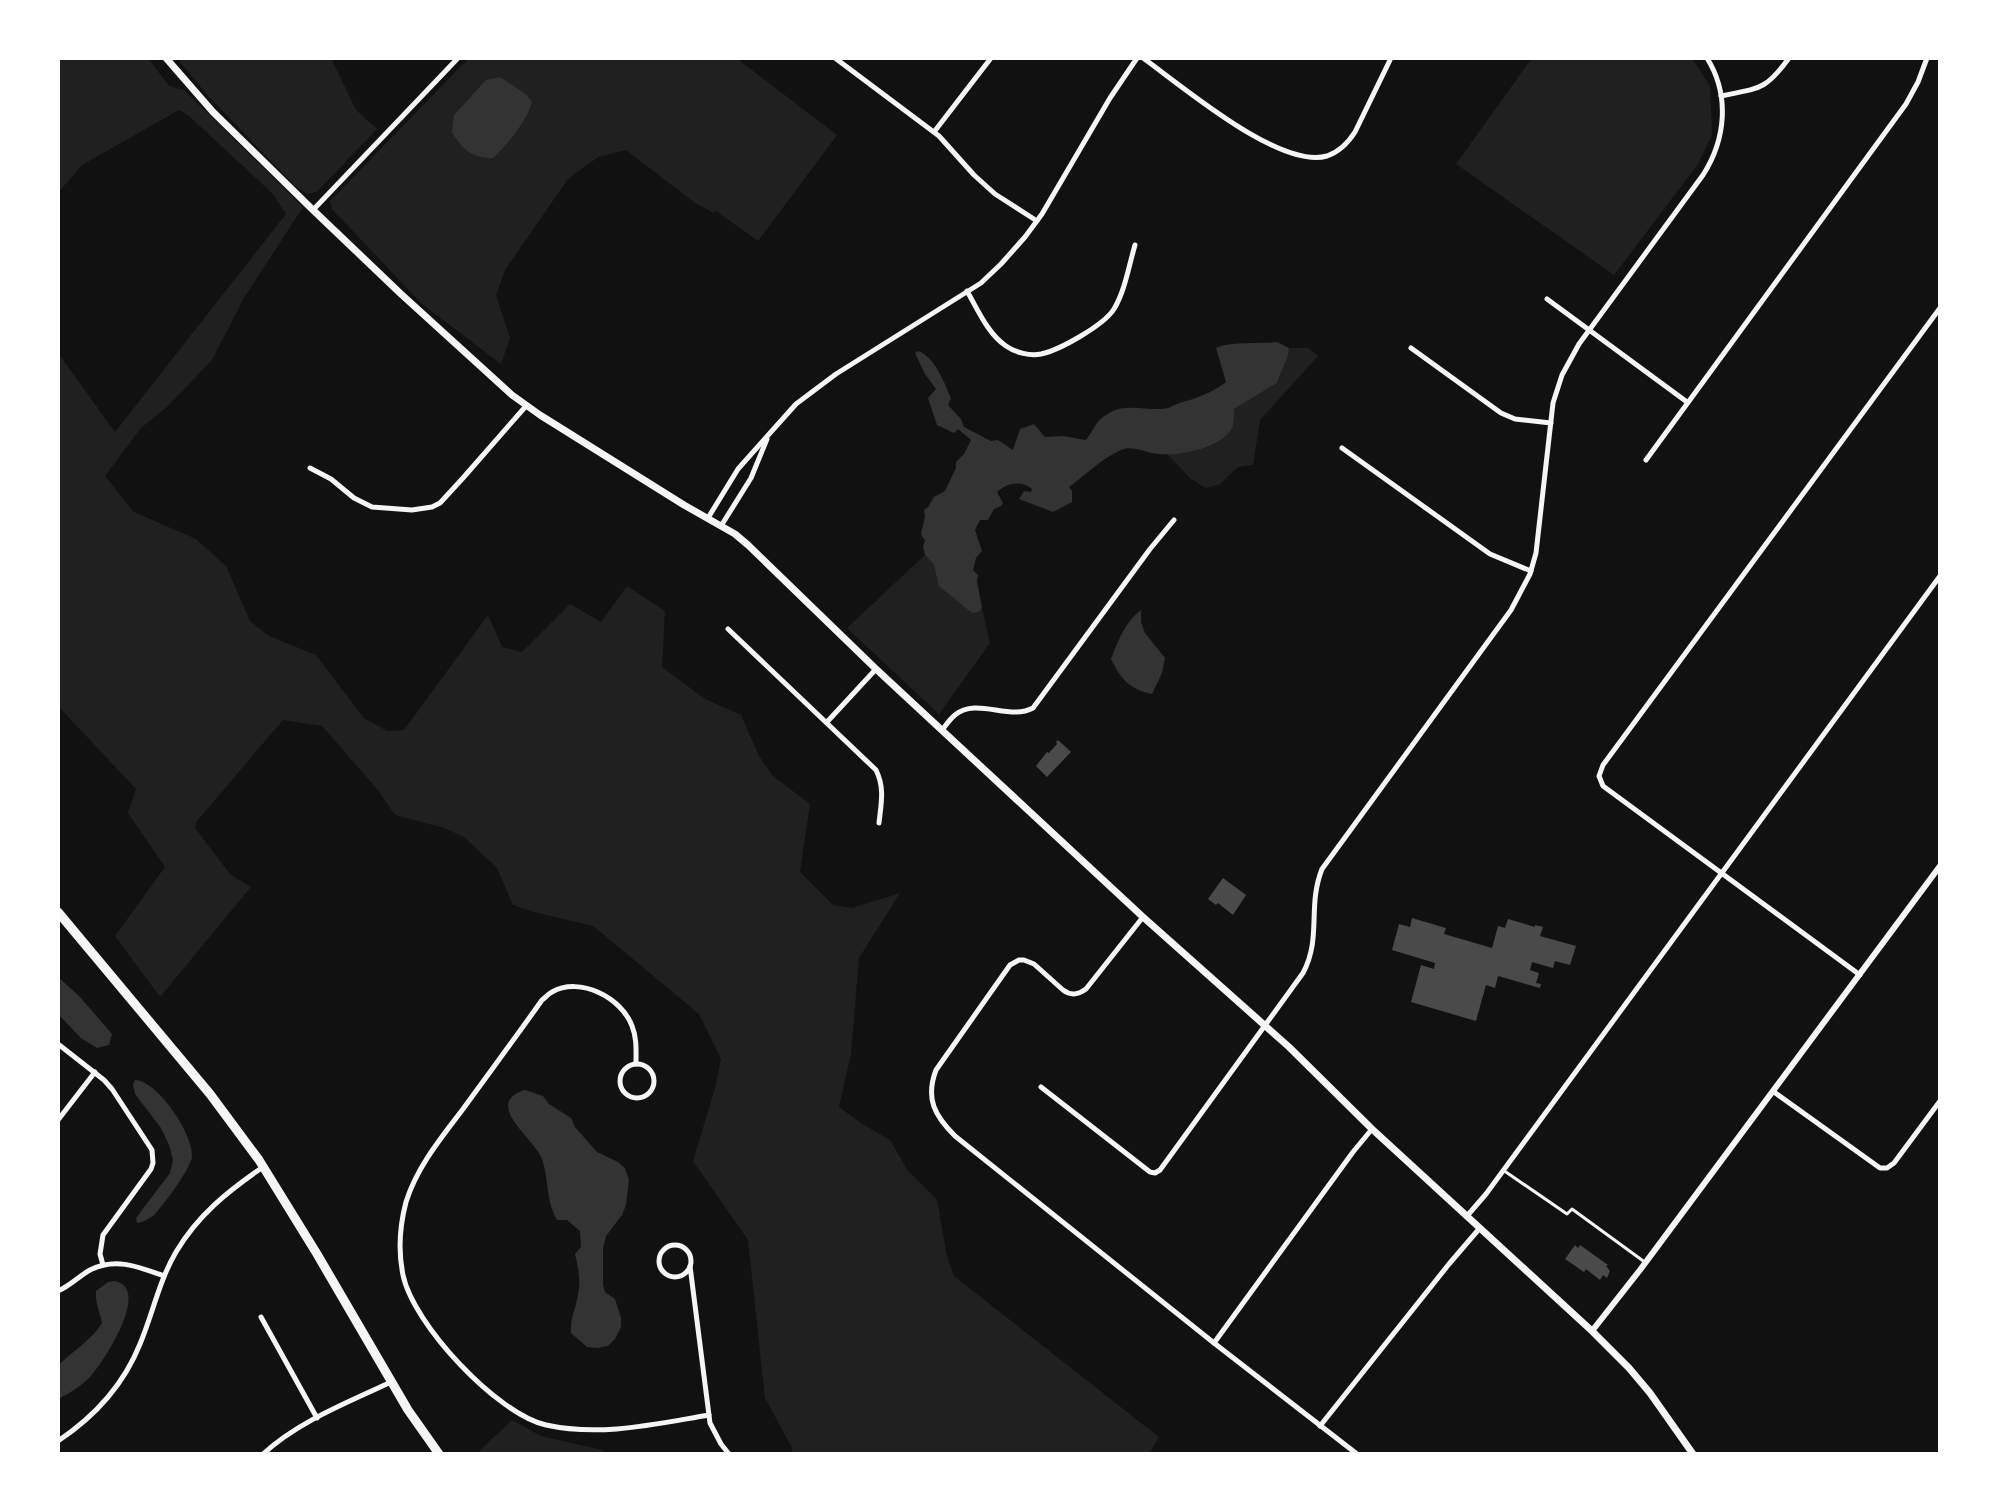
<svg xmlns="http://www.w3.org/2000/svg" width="1998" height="1512" font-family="'Noto Serif',serif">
	<rect width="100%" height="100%" fill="#111"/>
	<g fill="#202020">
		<polygon points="58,58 148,58 169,86 184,90 303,207 244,298 212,360 169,405 141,428 105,476 134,512 196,539 226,566 250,621 269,636 316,655 364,718 387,731 404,730 488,615 502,647 522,652 570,604 601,622 627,586 665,611 662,667 705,699 741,715 759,756 773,776 810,804 800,872 833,905 852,908 900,893 859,958 851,1054 839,1107 861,1123 890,1140 908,1171 937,1200 947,1256 954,1276 1159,1437 1149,1454 792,1454 792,1448 765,1398 748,1240 693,1161 715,1088 721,1059 699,1014 593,926 534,912 513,905 497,868 464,837 444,828 395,815 377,789 322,726 283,720 197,821 195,828 230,874 251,887 160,997 115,936 165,867 128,813 136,789 58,706 58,353 115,432 286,214 273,194 189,116 179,110 82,165 58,193"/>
		<polygon points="183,58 331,58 356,110 377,129 317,192 307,194 294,185 209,97 179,61"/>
		<polygon points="469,58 736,58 837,135 758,241 716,211 714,213 695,203 626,150 598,157 568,179 505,270 496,295 510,338 501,364 422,304 332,209 330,201"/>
		<polygon points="1532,58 1692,58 1710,86 1712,135 1698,164 1614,275 1456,164"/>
		<path d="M 1289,348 L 1308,348 L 1318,356 L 1260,420 L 1253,465 L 1238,467 L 1220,484 L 1206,488 L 1191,479 L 1167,454 C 1187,452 1220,450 1231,429 C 1234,424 1233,415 1234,409 L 1277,383 C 1280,371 1289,360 1289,348 Z"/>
		<polygon points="925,555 934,565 938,577 979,612 982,608 990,643 939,714 847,628"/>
		<polygon points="512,1420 541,1436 602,1450 605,1454 476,1454"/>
	</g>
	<g fill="#333">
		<path d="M 500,77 L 527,95 L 532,102 C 525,124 509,142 493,158 C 471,158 464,150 452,133 L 454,115 L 486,80 Z"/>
		<path d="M 1277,342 L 1289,348 C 1289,360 1280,371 1277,383 L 1234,409 C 1234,414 1234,424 1232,428 C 1222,449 1178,456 1158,454 C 1145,453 1133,445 1121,450 C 1102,458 1086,475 1069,487 L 1072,491 L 1072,502 L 1053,512 L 1019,499 L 1024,491 L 1031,492 L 1032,489 C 1021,480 1007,483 997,492 L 1003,503 L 1001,506 L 994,509 L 988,520 L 980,520 L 975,530 L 982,551 L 976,558 L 973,570 L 978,575 L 977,581 L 982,608 L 979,612 L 972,613 L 939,586 L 934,565 L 925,555 L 923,546 L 925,541 L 921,534 L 925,517 L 924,510 L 928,507 L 934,497 L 945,491 L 956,468 L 956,462 L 964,454 L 971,440 L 958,429 L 954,433 L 937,425 L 928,398 L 936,389 L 925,374 L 915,353 L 918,351 C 935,357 944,382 951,398 L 948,405 L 961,419 L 964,427 L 991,441 L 998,440 L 1013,450 L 1020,429 L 1034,424 L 1045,437 L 1063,436 L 1086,440 C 1096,427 1095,420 1111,412 C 1126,404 1145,410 1162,409 C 1169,409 1173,405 1180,403 C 1197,398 1212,393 1226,382 L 1216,348 C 1229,341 1261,344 1277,342 Z"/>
		<path d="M 1141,610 L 1141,622 L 1145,633 L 1165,658 L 1162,673 L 1152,694 C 1129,689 1121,679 1111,659 C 1118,641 1125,622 1141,610 Z"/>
		<polygon points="58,977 80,997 112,1034 109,1045 97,1048 81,1038 58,1014"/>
		<path d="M 135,1080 C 158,1081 194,1135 192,1157 C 191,1168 162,1207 154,1215 C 149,1219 143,1222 137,1223 L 136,1218 L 170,1173 L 173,1160 L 169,1145 L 161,1128 L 135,1094 L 133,1084 Z"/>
		<path d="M 525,1090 L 543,1096 L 549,1104 L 571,1118 L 575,1127 L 597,1152 L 618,1162 L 625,1168 L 629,1180 L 626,1205 L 622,1215 L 606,1236 L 603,1248 L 603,1285 L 605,1292 L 615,1299 L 621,1318 L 621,1327 L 615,1339 L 608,1346 L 598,1348 L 587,1347 L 571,1333 C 570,1316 576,1310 578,1294 C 581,1280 578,1267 575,1254 L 581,1247 L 580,1231 L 567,1220 L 557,1220 C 546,1201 549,1180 542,1159 C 536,1140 481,1103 525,1090 Z"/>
		<path d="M 114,1281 C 153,1287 103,1363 90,1377 C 80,1387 70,1393 58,1399 L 58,1366 C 72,1351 91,1341 102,1323 C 100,1312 95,1303 96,1291 L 108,1282 Z"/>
	</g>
	<g fill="#4a4a4a">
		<polygon points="1058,740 1071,752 1047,777 1036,766 1047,752 1049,753 1057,744 1056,742"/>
		<polygon points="1223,878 1246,895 1233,915 1218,903 1216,905 1208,899"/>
		<polygon points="1412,918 1446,928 1444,934 1492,948 1498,926 1505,928 1508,919 1535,927 1535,925 1543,927 1540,936 1576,946 1570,965 1555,961 1553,968 1532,962 1530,970 1539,973 1536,983 1541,984 1540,988 1498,976 1495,988 1486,985 1476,1021 1411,1002 1421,965 1434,969 1435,963 1392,950 1399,924 1410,927"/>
		<polygon points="1575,1245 1578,1248 1580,1245 1608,1265 1606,1266 1610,1271 1607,1278 1603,1275 1600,1280 1586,1269 1584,1272 1565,1259"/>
	</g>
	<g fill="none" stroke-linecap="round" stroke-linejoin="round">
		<polyline stroke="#f5f5f5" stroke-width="3" points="1503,1170 1567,1214 1572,1209 1646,1263"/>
		<g stroke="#f5f5f5" stroke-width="5">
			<polyline points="835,58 939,136 974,175 995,194 1037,221"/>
			<path d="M 1143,58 C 1181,85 1280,170 1327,156 C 1339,152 1348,143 1355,132 L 1391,58"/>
			<path d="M 1721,96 C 1759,88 1765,91 1789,58"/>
			<polyline points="934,132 991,58"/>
			<polyline points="313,210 458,58"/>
			<path d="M 967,291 C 978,310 988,334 1006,346 C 1016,353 1030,356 1041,354 C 1060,350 1104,325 1114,309 C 1125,291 1129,265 1135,245"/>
			<polyline points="1547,299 1687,402"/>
			<polyline points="1411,348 1501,413 1515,419 1551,423"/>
			<polyline points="1342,448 1490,554 1531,571"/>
			<polyline points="1646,460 1906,104 1918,82 1927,58"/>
			<polyline points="310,468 331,479 354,498 372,507 412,510 432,507 440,503 463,478 526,406"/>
			<polyline points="708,518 738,469 796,404 836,374 981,283 1001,264 1025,237 1042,214 1110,98 1137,58"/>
			<polyline points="721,526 751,478 767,439"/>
			<path d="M 728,629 L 876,770 C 885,788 881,804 879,823"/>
			<polyline points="827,722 876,669"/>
			<path d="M 942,730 C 946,725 950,719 955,715 C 977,697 1009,721 1033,708 L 1150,549 L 1174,520"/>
			<path d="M 1143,917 L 1086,989 C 1078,995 1071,996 1063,990 L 1034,964 L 1024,960 L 1019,960 L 1010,965 L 936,1070 C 925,1099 935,1116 955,1136 L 1214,1343 L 1357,1454"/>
			<polyline points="1860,975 1603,786 1599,776 1603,765 1940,308"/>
			<polyline points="58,1044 104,1080 112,1089 152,1150 153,1163 151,1169 103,1235 100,1254 103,1265"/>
			<path d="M 636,1064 C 636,1051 637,1038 632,1026 C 622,998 580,976 552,992 C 548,994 545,998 542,1000 C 516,1037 489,1073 463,1109 C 441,1138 417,1167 406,1202 C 400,1225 398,1251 403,1275 C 413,1324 497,1414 546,1425 C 601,1437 655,1424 709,1415"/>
			<circle cx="637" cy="1081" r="17"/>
			<path d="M 1041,1087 L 1150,1172 L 1155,1173 L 1160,1170 L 1303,973 C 1322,937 1307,907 1322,869 L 1511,610 L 1530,574 L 1536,553 L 1553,403 L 1562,375 L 1579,344 L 1703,175 C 1726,139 1730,95 1707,58"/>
			<polyline points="1774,1092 1880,1168 1887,1168 1894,1163 1940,1101"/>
			<polyline points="58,1120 95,1072"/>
			<polyline points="1467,1216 1486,1194 1940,576"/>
			<circle cx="675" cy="1261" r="16"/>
			<polyline points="690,1266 710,1423 721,1444 729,1454"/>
			<path d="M 58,1291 C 70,1286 79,1276 90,1270 C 116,1257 139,1267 164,1276"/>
			<polyline points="261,1317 317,1418"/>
			<polyline points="1214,1343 1353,1152 1372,1129"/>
			<polyline points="1320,1426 1449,1264 1479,1229"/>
			<path d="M 58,1441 C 94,1417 124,1384 140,1344 C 153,1313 159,1281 176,1252 C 198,1215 228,1191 263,1167"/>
			<path d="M 263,1454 C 299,1421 347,1403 391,1382"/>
		</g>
		<polyline stroke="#f5f5f5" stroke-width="6" points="1592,1331 1640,1270 1940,866"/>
		<polyline stroke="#f5f5f5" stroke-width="7" points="166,58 213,112 313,210 401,294 512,395 540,415 684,505 735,534 748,545 876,669 1143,917 1289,1047 1372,1129 1592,1331 1629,1368 1650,1393 1693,1454"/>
		<polyline stroke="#f5f5f5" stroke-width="9" points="58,912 210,1094 259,1160 317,1254 408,1410 439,1454"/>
	</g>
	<rect width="1998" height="1512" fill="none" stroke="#ffffff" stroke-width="120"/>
</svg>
